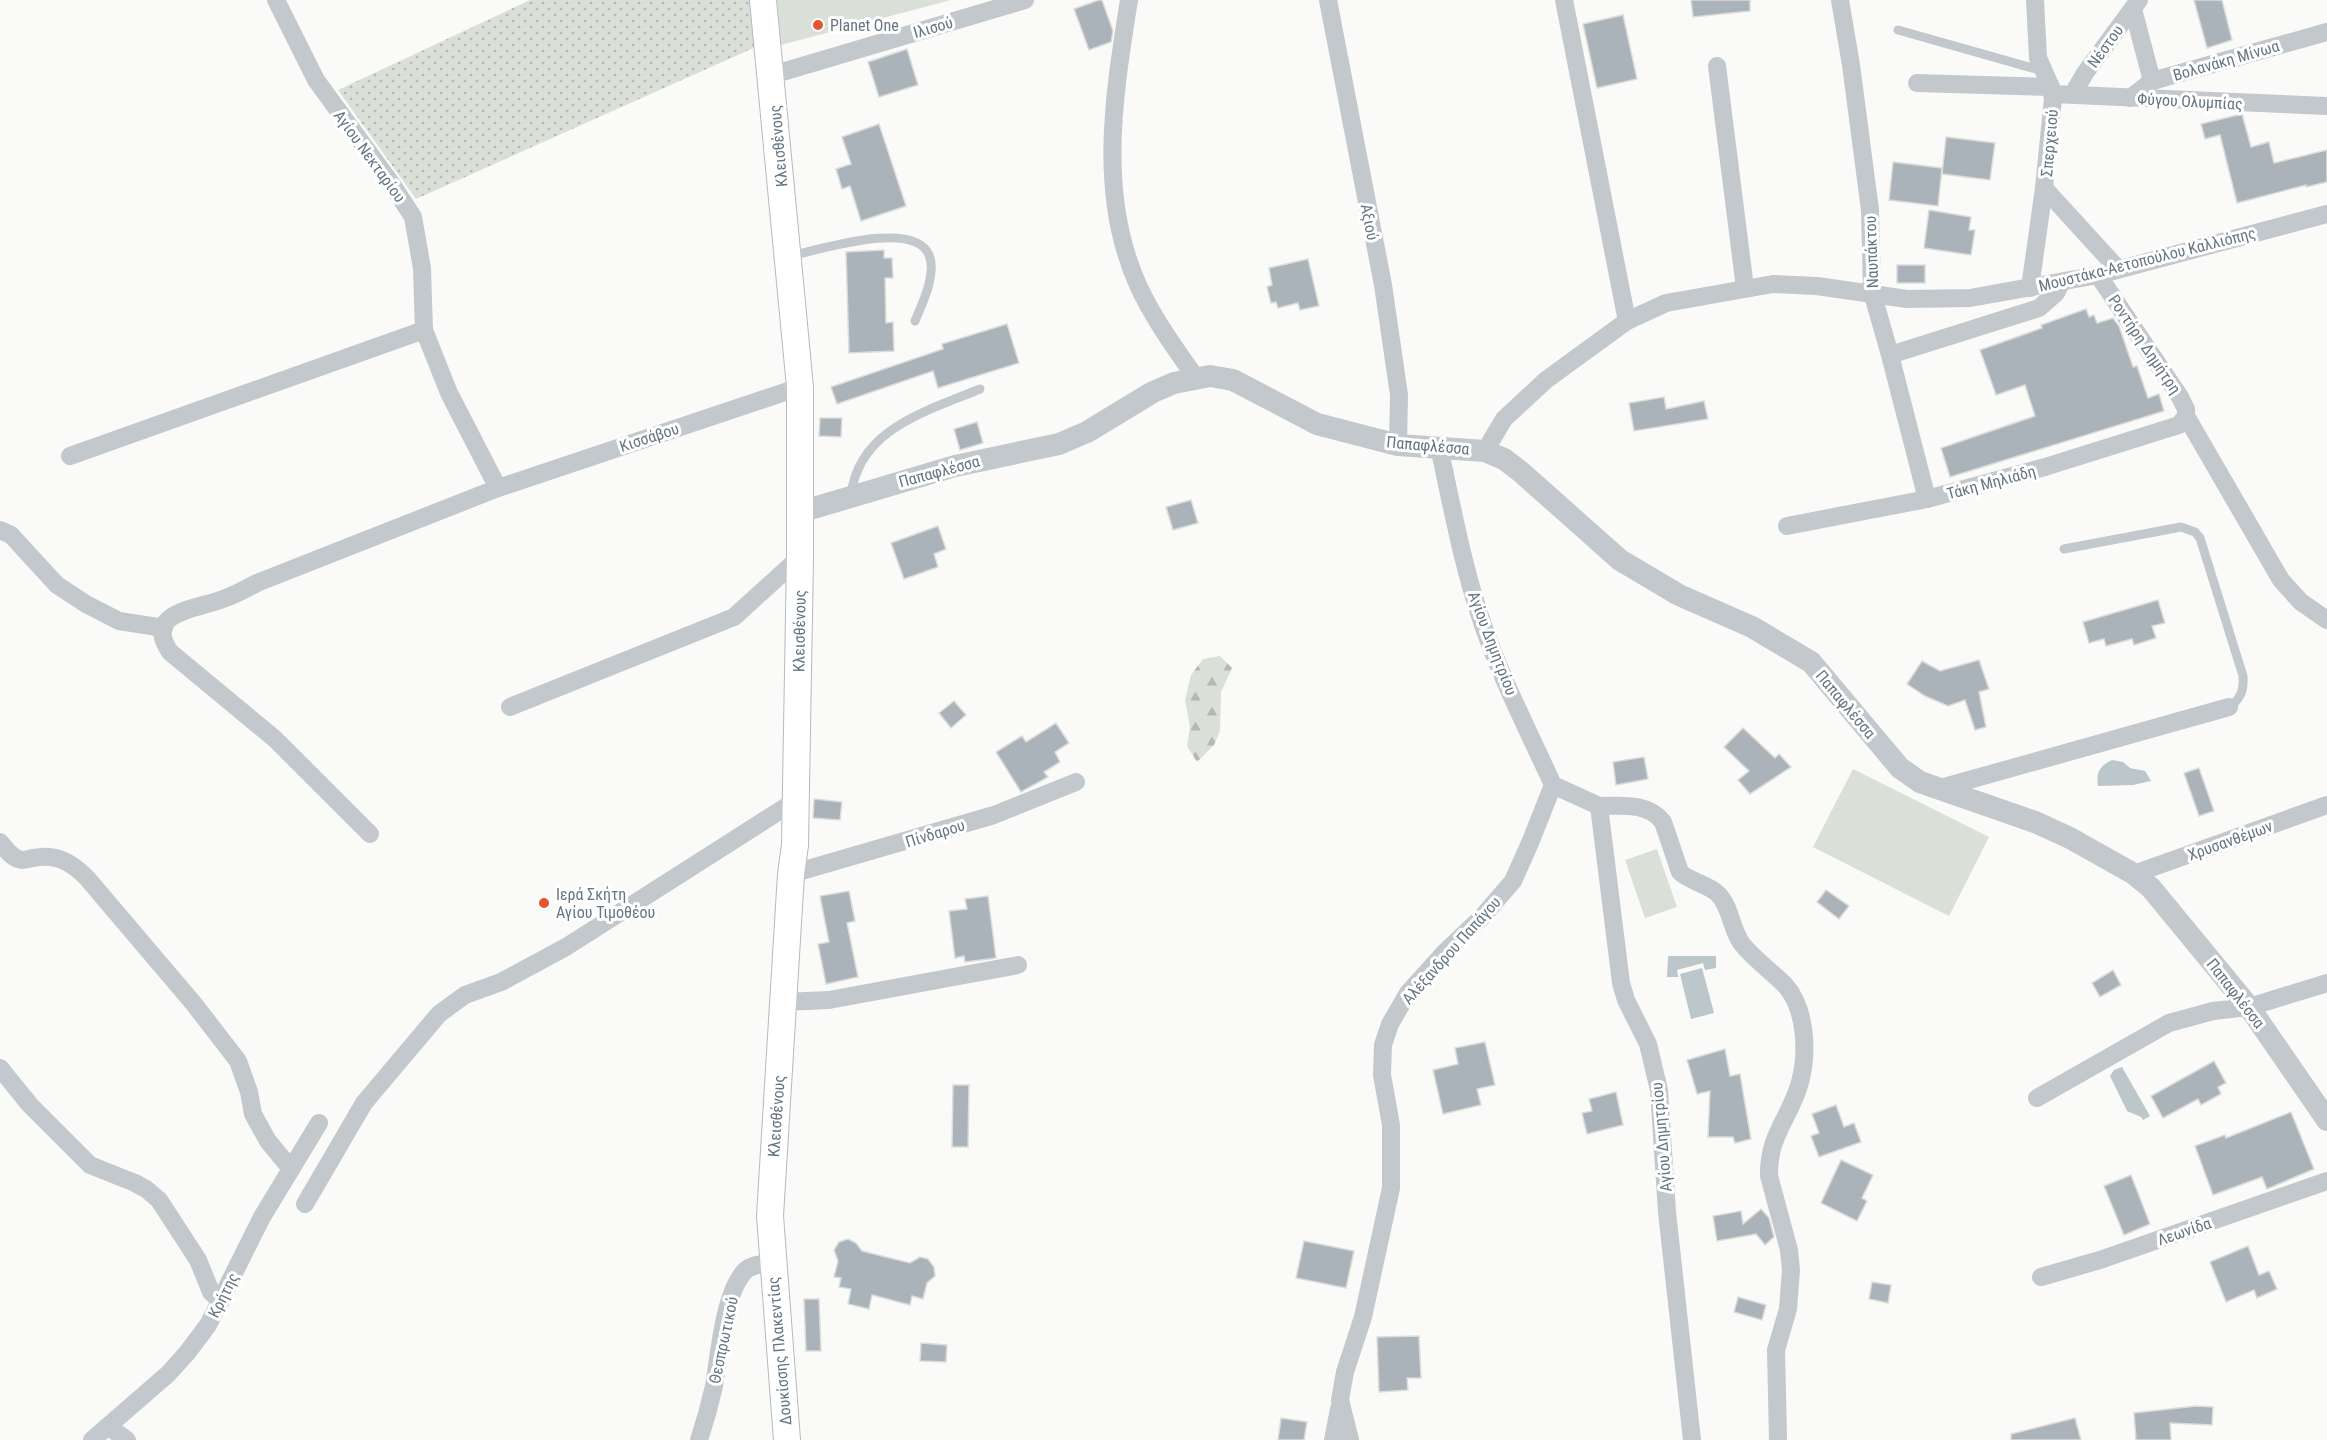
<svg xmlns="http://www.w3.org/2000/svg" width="2327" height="1440" font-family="'Roboto Condensed',sans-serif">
	<defs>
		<pattern id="grass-dots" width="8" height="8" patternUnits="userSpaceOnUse" patternTransform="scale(1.5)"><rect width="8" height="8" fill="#dadfd7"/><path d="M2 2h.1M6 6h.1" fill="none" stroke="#b4b9b4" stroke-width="1.8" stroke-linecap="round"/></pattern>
		<pattern id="forest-firs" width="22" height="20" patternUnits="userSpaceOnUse" patternTransform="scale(1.5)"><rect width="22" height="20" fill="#dadfd7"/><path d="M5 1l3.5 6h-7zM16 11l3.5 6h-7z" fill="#b4b9b4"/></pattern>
	</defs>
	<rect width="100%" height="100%" fill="#fafaf8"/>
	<polygon fill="url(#grass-dots)" points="530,0 753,0 758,46 416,199 338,90"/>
	<polygon fill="url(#forest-firs)" points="1220,656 1232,668 1221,692 1220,731 1214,745 1197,762 1187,746 1190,727 1185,700 1191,675 1203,659"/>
	<g fill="#dadfd7">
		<polygon points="777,0 951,0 781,45"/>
		<polygon points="1853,769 1989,837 1949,916 1813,847"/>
		<polygon points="1657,849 1677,907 1645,918 1625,860"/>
	</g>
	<g fill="#bbc7cb">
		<path d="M 2112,760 L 2123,762 L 2130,768 L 2145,771 L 2151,781 L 2133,785 L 2098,786 C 2096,773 2099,766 2112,760 Z"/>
		<polygon points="1668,956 1716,956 1716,968 1705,970 1703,963 1677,970 1678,977 1667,977"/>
		<polygon points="1702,968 1714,1013 1691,1019 1680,974"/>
		<polygon points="2122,1067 2150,1116 2143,1120 2141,1117 2127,1111 2110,1076 2114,1070"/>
	</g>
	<g fill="#aab3b9" stroke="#dcdcda" stroke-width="1.5">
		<polygon points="1099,0 1102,0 1113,31 1111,42 1089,50 1074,9"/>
		<polygon points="1691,0 1750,0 1750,11 1693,17"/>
		<polygon points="2194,0 2222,0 2232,40 2207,48"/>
		<polygon points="1623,15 1637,79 1597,88 1583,24"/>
		<polygon points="907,49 918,85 879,97 868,62"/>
		<polygon points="2242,114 2251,147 2269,142 2274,163 2327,150 2327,182 2306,187 2306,185 2237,203 2220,135 2205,139 2201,124"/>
		<polygon points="879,124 906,206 861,221 850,186 842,189 836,169 851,164 842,137"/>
		<polygon points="1946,137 1995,143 1990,180 1942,174"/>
		<polygon points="1893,162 1942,168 1938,206 1889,200"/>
		<polygon points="1929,210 1971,217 1969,230 1975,230 1971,255 1924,248"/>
		<polygon points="884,250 884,258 892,258 893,278 885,278 886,323 893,322 894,351 849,353 846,252"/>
		<polygon points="1308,259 1319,306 1300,310 1298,303 1278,308 1276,302 1271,303 1267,287 1272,285 1269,268"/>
		<rect x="1897" y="265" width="28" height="18"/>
		<polygon points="2086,309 2089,317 2094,315 2097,323 2113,318 2119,326 2133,367 2137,366 2148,398 2159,394 2164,411 1950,477 1941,448 2035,416 2025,385 1996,395 1980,350 2042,328 2041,325"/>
		<polygon points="1007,324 1019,363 938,388 933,371 837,404 831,387 943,349 942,344"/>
		<polygon points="1664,397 1666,409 1704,401 1708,419 1634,431 1629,403"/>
		<polygon points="820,418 842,418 841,437 819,436"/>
		<polygon points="977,422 983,443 960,450 954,429"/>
		<polygon points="1191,500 1198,523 1173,530 1166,507"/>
		<polygon points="938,526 946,549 934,554 938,567 904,579 891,543"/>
		<polygon points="2158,600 2165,623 2152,626 2156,638 2134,645 2132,639 2106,646 2104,639 2089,643 2083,622"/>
		<polygon points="1979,660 1989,689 1979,692 1986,727 1975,730 1965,700 1948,706 1925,696 1907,684 1922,661 1940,671"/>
		<polygon points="954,701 966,715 951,728 939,713"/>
		<polygon points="1056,723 1069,743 1055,752 1060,762 1044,772 1048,777 1021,792 996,752 1022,736 1026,742"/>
		<polygon points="1743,728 1775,758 1779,754 1791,767 1750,794 1738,780 1749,771 1724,747"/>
		<polygon points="1644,757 1648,779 1616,785 1613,762"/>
		<polygon points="2199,768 2214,811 2199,816 2184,773"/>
		<polygon points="814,799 842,802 840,820 813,818"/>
		<polygon points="1826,890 1849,906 1839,919 1817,902"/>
		<polygon points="849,891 855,921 847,923 858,977 826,984 818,944 829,942 820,896"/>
		<polygon points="988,896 996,958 965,962 964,956 955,958 949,911 967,909 965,899"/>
		<polygon points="2113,970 2121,985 2100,997 2092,983"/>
		<polygon points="1485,1042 1495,1085 1477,1089 1481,1105 1443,1114 1433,1070 1458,1064 1455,1048"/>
		<polygon points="1725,1049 1730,1076 1740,1074 1751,1139 1735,1143 1733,1137 1708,1137 1710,1091 1697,1094 1687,1060"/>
		<polygon points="2214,1061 2226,1083 2218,1087 2221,1094 2201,1105 2198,1099 2163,1118 2151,1096"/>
		<polygon points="953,1085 969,1085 968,1147 952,1147"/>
		<polygon points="1616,1092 1623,1125 1587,1134 1582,1113 1592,1111 1589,1099"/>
		<polygon points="1836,1105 1844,1127 1854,1123 1861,1142 1819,1157 1811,1136 1819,1133 1812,1114"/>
		<polygon points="2291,1112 2314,1169 2267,1189 2262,1177 2213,1195 2195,1146 2225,1135 2226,1138"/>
		<polygon points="1841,1160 1873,1175 1862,1198 1867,1201 1857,1221 1821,1203"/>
		<polygon points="2131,1175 2150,1224 2124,1235 2104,1186"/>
		<polygon points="1761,1209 1769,1218 1774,1237 1765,1245 1756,1234 1717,1241 1713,1216 1741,1211 1743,1224"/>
		<polygon points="848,1239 856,1243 862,1251 910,1263 920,1257 928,1259 934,1267 935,1276 927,1283 923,1299 912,1296 910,1305 872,1295 869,1309 848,1304 851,1289 839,1287 841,1278 834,1277 838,1261 834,1250 839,1242"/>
		<polygon points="1304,1241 1354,1251 1346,1288 1296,1278"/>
		<polygon points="2248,1246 2259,1275 2269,1271 2277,1289 2257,1298 2254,1290 2226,1302 2210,1262"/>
		<polygon points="1872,1282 1891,1285 1888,1303 1869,1299"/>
		<polygon points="1738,1297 1766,1305 1762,1320 1734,1312"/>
		<polygon points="804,1299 819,1299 821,1351 806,1351"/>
		<polygon points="1419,1336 1421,1378 1407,1378 1408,1390 1379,1392 1377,1337"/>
		<polygon points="921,1343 947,1345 946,1362 920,1361"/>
		<polygon points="2196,1406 2213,1407 2212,1425 2170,1423 2171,1440 2136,1440 2134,1413"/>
		<polygon points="1281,1418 1307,1422 1304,1440 1278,1440"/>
		<polygon points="2075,1418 2081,1440 2011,1440 2011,1434"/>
	</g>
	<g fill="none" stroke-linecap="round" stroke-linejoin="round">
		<g stroke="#b3babf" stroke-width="28">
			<polyline id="secondary" points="763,0 800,387 800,557 795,845 791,874 770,1216 787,1440"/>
		</g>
		<g stroke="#c3c8cc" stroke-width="9">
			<polyline points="1898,30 2043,71"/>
			<path d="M 790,256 C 819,250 914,219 929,255 C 937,274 922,304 915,321"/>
			<path d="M 851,496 C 858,429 927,411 980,389"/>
			<path d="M 2064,549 L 2181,527 L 2195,532 L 2200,538 L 2243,676 C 2244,690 2241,699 2229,707"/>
		</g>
		<g stroke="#c3c8cc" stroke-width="18">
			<polyline points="276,0 316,80 391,183 413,217 422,268 424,330 449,393 498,488"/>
			<path d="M 1129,0 C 1114,95 1097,194 1138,285 C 1153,318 1175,348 1196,378"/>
			<polyline points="1328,0 1383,285 1399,395 1398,445"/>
			<polyline points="1564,0 1627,321"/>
			<polyline points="1840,0 1851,65 1870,210 1872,292 1890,355 1927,499"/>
			<polyline points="2133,9 2152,81"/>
			<polyline points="1717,66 1745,288"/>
			<polyline points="772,75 1025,0"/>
			<polyline points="1917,83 2051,87"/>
			<polyline points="2052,94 2327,106"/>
			<polyline points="2073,94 2085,73 2139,0"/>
			<polyline points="2130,98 2152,81 2327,32"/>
			<polyline points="2044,188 2118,269"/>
			<polyline points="2098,275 2180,397 2186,409 2186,416 2281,580 2301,602 2327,620"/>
			<polyline points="2030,288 2044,188 2053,98 2050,85 2038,58 2035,0"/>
			<polyline points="1890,355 2039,308 2056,293 2061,283"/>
			<path d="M 1439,447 C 1452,506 1463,568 1483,625 C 1502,680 1529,732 1553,785 L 1599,806 L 1621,983 L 1626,1000 L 1648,1044 L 1659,1090 L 1667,1212 L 1692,1440"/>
			<polyline points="1485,451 1504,419 1546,380 1627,321 1666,303 1773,284 1817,286 1907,299 1970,298 2098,275 2327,214"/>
			<polyline points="70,456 424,330"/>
			<polyline points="1787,526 1927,499 2045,467 2179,425 2186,416"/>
			<polyline points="0,530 11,535 57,585 86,604 119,621 164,628"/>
			<polyline points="510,707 734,617 800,557"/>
			<polyline points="1937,789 2229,707"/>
			<path d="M 1599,806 C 1621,806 1648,802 1663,822 L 1680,872 C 1690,882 1709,884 1719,895 C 1731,908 1731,929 1742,944 C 1754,959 1771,971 1785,985 C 1806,1008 1808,1053 1800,1082 C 1791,1117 1768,1134 1769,1176 L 1789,1250 L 1791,1270 L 1788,1309 L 1776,1350 L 1778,1440"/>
			<path d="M 370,834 L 275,739 L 170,652 C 142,611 199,609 223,599 C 235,595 246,589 257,583 L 498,488 L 800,387"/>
			<path d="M 0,842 C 6,849 12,859 22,860 C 28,860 34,857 41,857 C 60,855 74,865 87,878 L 194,1004 L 238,1061 L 249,1092 L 253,1114 L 268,1141 L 291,1169"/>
			<polyline points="791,874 994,815 1076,782"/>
			<polyline points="2134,874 2327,805"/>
			<polyline points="783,1002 829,1000 1018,965"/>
			<polyline points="0,1068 30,1105 90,1165 135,1183 146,1189 159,1200 198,1260 211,1292 221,1301"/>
			<polyline points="2037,1098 2169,1023 2213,1011 2249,1007 2327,983"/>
			<polyline points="305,1204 364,1103 439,1014 465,995 501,982 566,947 795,801"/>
			<polyline points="2041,1277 2100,1260 2327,1181"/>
			<polyline points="109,1427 127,1440"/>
			<polyline points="92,1440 168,1374 187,1353 208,1325 262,1217 319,1123"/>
			<path d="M 699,1440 C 705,1422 710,1404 714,1386 C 719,1357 724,1290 746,1270 C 753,1264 763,1264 772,1263"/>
			<polyline points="1333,1440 1339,1409"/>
			<polyline points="1350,1440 1340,1400 1345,1372 1363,1317 1391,1188 1391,1125 1382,1075 1383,1045 1390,1024 1408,993 1445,952 1482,917 1513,881 1530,843 1553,785"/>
		</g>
		<polyline stroke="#c3c8cc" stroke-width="22" points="800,512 955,466 1059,444 1087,432 1153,392 1174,383 1210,376 1233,380 1317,424 1398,445 1485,451 1504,459 1521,472 1620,560 1679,595 1752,627 1811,662 1900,768 1920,782 2035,822 2070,838 2134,874 2151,888 2249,1007 2327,1120"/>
		<use href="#secondary" stroke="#fff" stroke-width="26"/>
	</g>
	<g fill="#e4572e" stroke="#fff" stroke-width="2">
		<circle cx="818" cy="25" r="6"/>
		<circle cx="544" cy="903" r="6"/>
	</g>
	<g text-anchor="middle" stroke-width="6" stroke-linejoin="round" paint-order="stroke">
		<g font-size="16" fill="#657683" stroke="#fff" text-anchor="start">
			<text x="830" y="31">Planet One</text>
			<text x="556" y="900">Ιερά Σκήτη<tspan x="556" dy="18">Αγίου Τιμοθέου</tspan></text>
		</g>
		<g font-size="16" fill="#657683" stroke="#fff">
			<text transform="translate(933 27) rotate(-16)" y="6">Ιλισού</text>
			<text transform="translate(2105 46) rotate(-54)" y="6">Νέστου</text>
			<text transform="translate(2226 60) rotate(-16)" y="6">Βολανάκη Μίνωα</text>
			<text transform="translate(2190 101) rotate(3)" y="6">Φύγου Ολυμπίας</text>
			<text transform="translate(2049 143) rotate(-85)" y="6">Σπερχειού</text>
			<text transform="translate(778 146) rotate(-95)" y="6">Κλεισθένους</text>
			<text transform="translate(370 156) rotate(54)" y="6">Αγίου Νεκταρίου</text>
			<text transform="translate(1370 222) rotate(79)" y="6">Αξιού</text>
			<text transform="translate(1871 252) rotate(-92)" y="6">Ναυπάκτου</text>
			<text transform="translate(2147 259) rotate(-14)" y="6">Μουστάκα-Αετοπούλου Καλλιόπης</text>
			<text transform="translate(2145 344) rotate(56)" y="6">Ροντήρη Δημήτρη</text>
			<text transform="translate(649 437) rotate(-18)" y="6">Κισσάβου</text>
			<text transform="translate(1428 445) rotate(5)" y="6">Παπαφλέσσα</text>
			<text transform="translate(939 471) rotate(-15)" y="6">Παπαφλέσσα</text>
			<text transform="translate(1991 482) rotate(-15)" y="6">Τάκη Μηλιάδη</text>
			<text transform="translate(799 631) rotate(-89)" y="6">Κλεισθένους</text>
			<text transform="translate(1493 643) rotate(69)" y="6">Αγίου Δημητρίου</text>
			<text transform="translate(1846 704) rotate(50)" y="6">Παπαφλέσσα</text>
			<text transform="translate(935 833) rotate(-17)" y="6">Πίνδαρου</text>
			<text transform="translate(2230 840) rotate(-20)" y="6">Χρυσανθέμων</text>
			<text transform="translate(1451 950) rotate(-48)" y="6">Αλέξανδρου Παπάγου</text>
			<text transform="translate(2236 993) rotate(52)" y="6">Παπαφλέσσα</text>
			<text transform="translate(776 1116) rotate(-86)" y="6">Κλεισθένους</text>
			<text transform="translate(1661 1137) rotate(-95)" y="6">Αγίου Δημητρίου</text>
			<text transform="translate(2184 1231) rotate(-19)" y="6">Λεωνίδα</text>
			<text transform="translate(223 1295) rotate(-63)" y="6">Κρήτης</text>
			<text transform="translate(723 1340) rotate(-78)" y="6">Θεσπρωτικού</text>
			<text transform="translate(779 1351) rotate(-95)" y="6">Δουκίσσης Πλακεντίας</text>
		</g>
	</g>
</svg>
